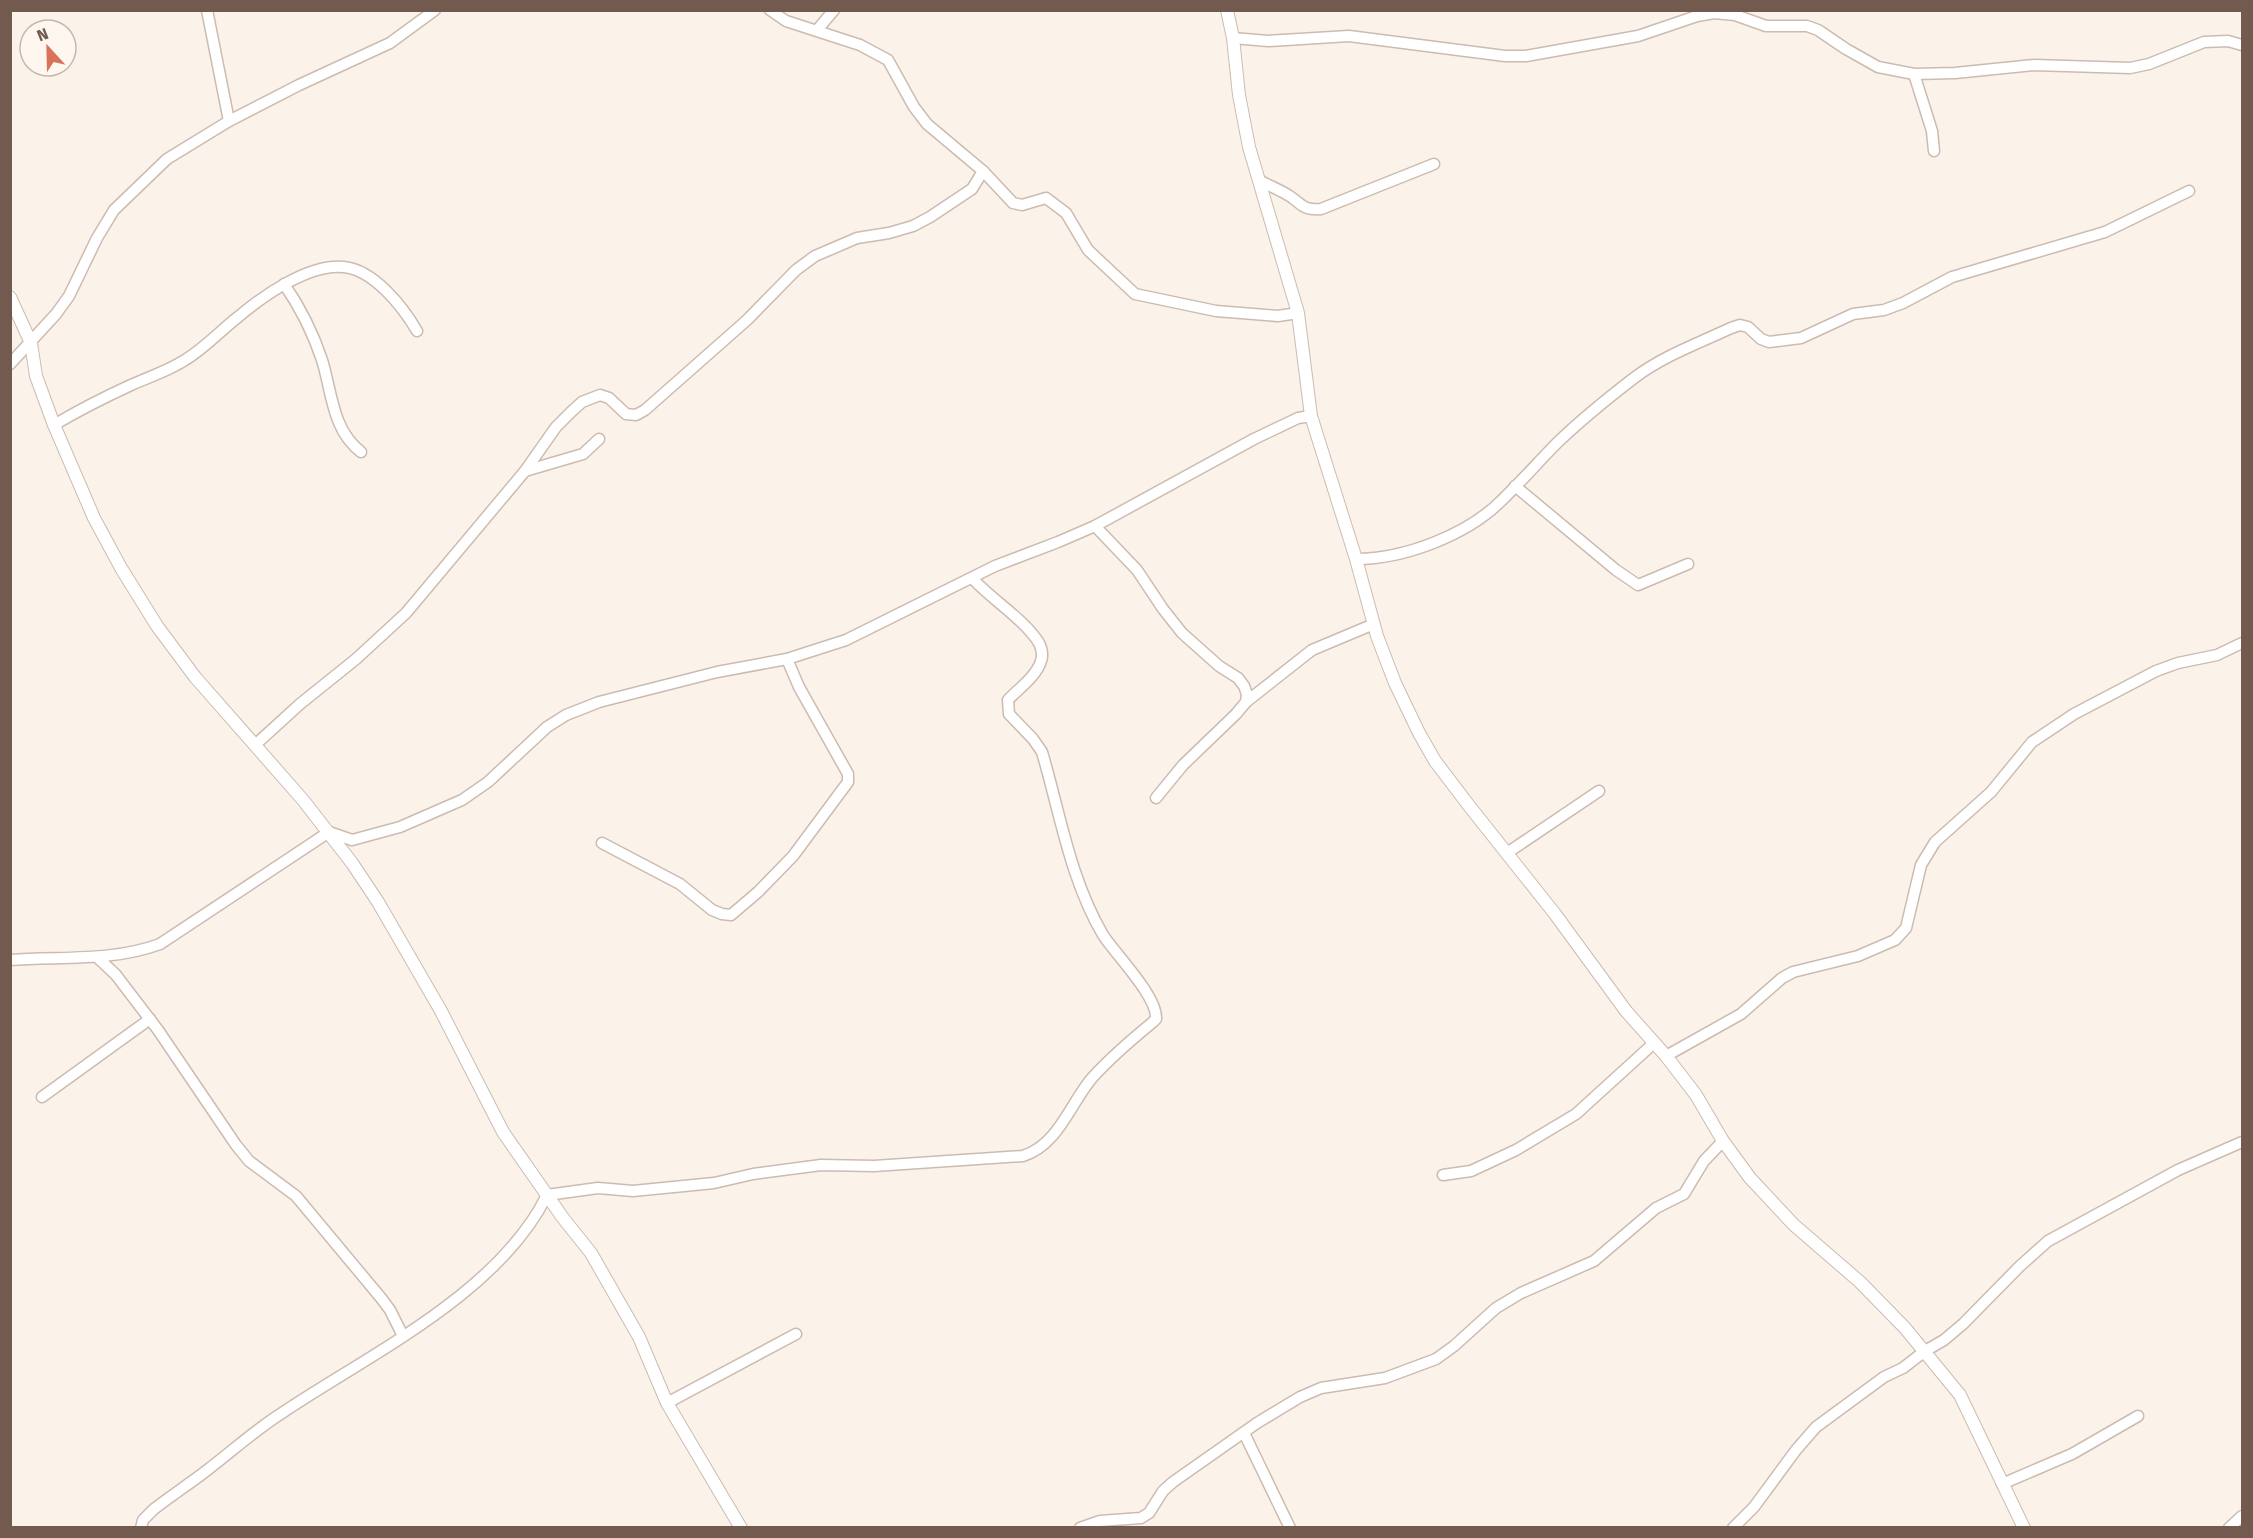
<svg xmlns="http://www.w3.org/2000/svg" width="2253" height="1538" font-family="'Fira Sans',sans-serif">
	<rect width="100%" height="100%" fill="#fbf3e9"/>
	<g fill="none" stroke-linecap="round" stroke-linejoin="round">
		<g stroke="#ccbbb0" stroke-width="13">
			<g id="minor">
				<polyline points="207,10 229,121"/>
				<polyline points="770,10 786,21 860,45 888,60 914,107 927,124 983,171 1013,203 1022,205 1046,198 1066,213 1088,250 1135,294 1216,311 1278,316 1298,313"/>
				<polyline points="817,30 834,10"/>
				<polyline points="1233,38 1268,41 1349,36 1505,56 1526,56 1638,36 1697,16 1714,13 1735,15 1766,26 1807,26 1818,30 1846,49 1878,67 1914,74 1955,73 2034,65 2130,68 2149,64 2204,42 2228,41 2242,45"/>
				<polyline points="1914,74 1932,131 1934,151"/>
				<path d="M 1259,180 C 1269,186 1281,190 1291,197 C 1304,206 1303,210 1321,209 L 1434,164"/>
				<path d="M 284,284 C 300,307 313,333 322,360 C 332,392 332,430 361,452"/>
				<polyline points="10,364 56,314 69,296 97,238 114,210 167,159 229,121 299,85 390,43 435,10"/>
				<path d="M 54,425 C 79,410 105,397 131,385 C 149,377 168,371 185,360 C 205,348 220,331 238,317 C 263,296 309,263 344,267 C 374,270 403,307 417,331"/>
				<polyline points="525,471 583,454 599,439"/>
				<polyline points="1515,486 1616,570 1638,585 1688,564"/>
				<polyline points="1095,526 1137,570 1163,609 1182,633 1219,666 1238,678 1244,686 1247,694 1246,702 1236,714 1183,765 1156,798"/>
				<path d="M 1356,559 C 1404,559 1467,535 1501,501 C 1521,482 1539,461 1558,442 C 1582,419 1608,398 1634,378 C 1663,356 1699,343 1731,328 L 1740,325 L 1748,327 L 1761,339 L 1769,342 L 1801,338 L 1853,314 L 1884,310 L 1903,303 L 1952,277 L 2105,232 L 2189,191"/>
				<polyline points="1246,702 1312,650 1374,624"/>
				<polyline points="255,745 300,704 356,659 406,613 525,471 556,427 571,412 582,402 600,395 609,398 626,414 636,415 645,410 747,320 796,270 815,256 857,238 889,233 913,226 930,217 972,189 983,171"/>
				<polyline points="602,843 680,884 712,910 722,914 731,915 758,892 793,856 848,782 848,774 799,687 787,659"/>
				<polyline points="1507,853 1599,791"/>
				<polyline points="97,957 116,975 158,1030 236,1145 249,1161 296,1196 381,1298 390,1310 403,1336"/>
				<path d="M 10,960 C 61,956 111,962 160,944 L 329,832 L 352,840 L 400,827 L 462,800 L 488,782 L 547,727 L 566,715 L 599,702 L 717,672 L 787,659 L 846,640 L 995,566 L 1058,542 L 1095,526 L 1254,439 L 1298,418 L 1311,416"/>
				<polyline points="1666,1056 1741,1014 1782,978 1793,972 1858,956 1895,940 1906,928 1921,865 1935,842 1991,792 2032,742 2074,714 2156,671 2178,663 2217,655 2242,643"/>
				<polyline points="42,1097 150,1019"/>
				<polyline points="1443,1175 1471,1171 1516,1150 1576,1114 1654,1043"/>
				<polyline points="667,1403 796,1334"/>
				<polyline points="1244,1433 1290,1528"/>
				<polyline points="2002,1484 2072,1454 2138,1416"/>
				<path d="M 141,1528 L 143,1520 L 154,1509 C 171,1496 189,1484 206,1471 C 231,1452 255,1430 282,1413 C 370,1354 499,1293 547,1195 L 598,1188 L 633,1191 L 714,1183 L 753,1174 L 821,1165 L 874,1166 L 1023,1156 C 1058,1145 1070,1104 1092,1078 C 1111,1057 1131,1040 1153,1022 L 1156,1019 C 1158,997 1116,955 1103,935 C 1070,879 1060,813 1042,752 L 1033,739 L 1009,714 L 1008,700 C 1018,689 1036,677 1041,661 C 1043,655 1042,649 1039,643 C 1024,619 992,600 972,578"/>
				<polyline points="1080,1528 1100,1521 1141,1518 1149,1513 1163,1491 1173,1482 1257,1423 1300,1397 1321,1388 1385,1378 1436,1359 1454,1346 1496,1308 1521,1293 1594,1261 1656,1208 1684,1194 1704,1161 1723,1141"/>
				<polyline points="1733,1528 1754,1507 1796,1450 1816,1427 1884,1377 1903,1368 1925,1351 1944,1340 1963,1324 2020,1266 2048,1241 2178,1170 2242,1142"/>
				<polyline points="2229,1528 2242,1516"/>
			</g>
		</g>
		<g stroke="#ccbbb0" stroke-width="14">
			<g id="tertiary">
				<polyline points="1227,10 1233,38 1239,95 1249,147 1298,313 1311,416 1356,559 1377,636 1395,683 1419,733 1435,761 1470,807 1555,914 1626,1011 1666,1056 1696,1095 1723,1141 1750,1178 1794,1225 1860,1282 1905,1328 1960,1395 2024,1528"/>
				<polyline points="10,297 31,343 36,376 54,425 94,518 121,568 157,626 195,677 303,800 352,863 378,902 441,1011 503,1132 563,1218 591,1253 639,1337 667,1403 741,1528"/>
			</g>
		</g>
		<use href="#minor" stroke="#fff" stroke-width="10"/>
		<use href="#tertiary" stroke="#fff" stroke-width="12"/>
	</g>
	<rect width="2253" height="1538" fill="none" stroke="#735a4f" stroke-width="24"/>
	<g transform="translate(48 48) rotate(338)"><circle r="28" fill="#fdf7ef" stroke="#c6b8af" stroke-width="1.5"/>
	<path d="M0-4.5L10 22L0 15L-10 22Z" fill="#d9725a"/>
	<text y="-9" font-size="16" font-weight="bold" text-anchor="middle" fill="#735a4f">N</text>
	</g>
</svg>
